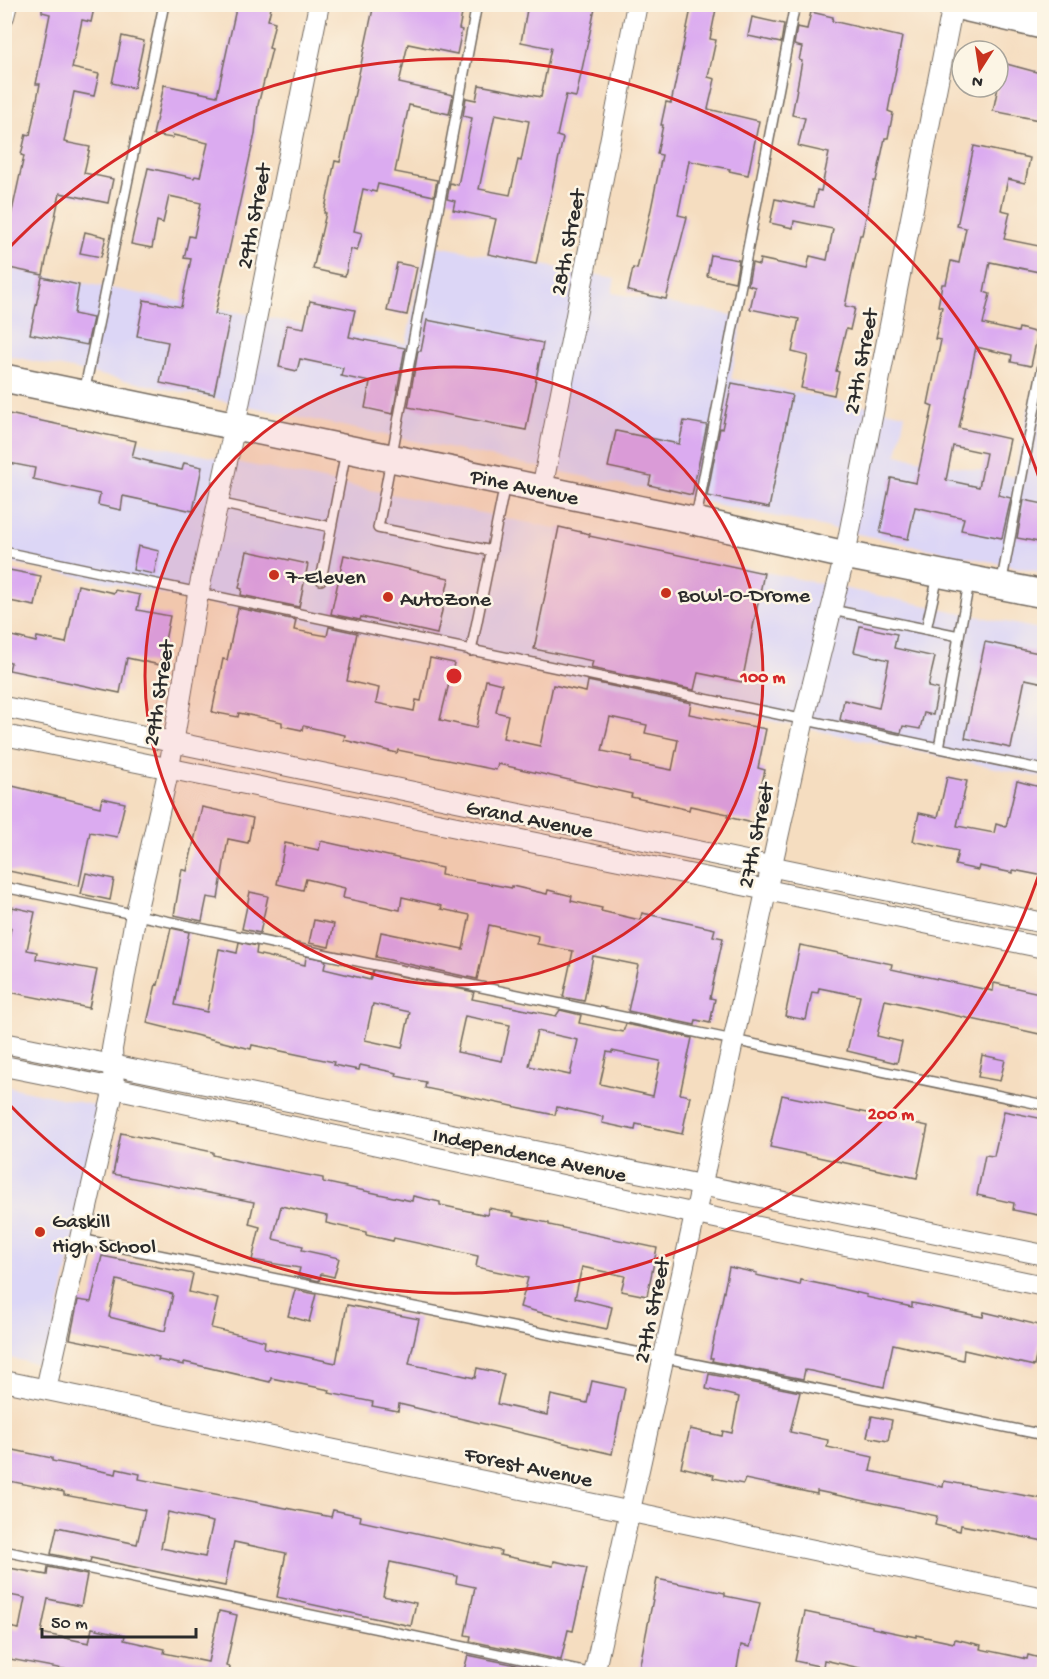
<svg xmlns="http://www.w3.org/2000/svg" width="1049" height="1679" font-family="'Gochi Hand',sans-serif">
	<rect width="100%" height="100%" fill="#fcf5e5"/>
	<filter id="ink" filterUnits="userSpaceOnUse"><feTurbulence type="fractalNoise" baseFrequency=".0167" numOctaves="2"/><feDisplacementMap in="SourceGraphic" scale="12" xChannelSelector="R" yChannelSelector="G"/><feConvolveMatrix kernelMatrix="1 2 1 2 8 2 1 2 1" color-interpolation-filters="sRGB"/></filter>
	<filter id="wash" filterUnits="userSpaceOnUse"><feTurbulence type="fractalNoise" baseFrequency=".008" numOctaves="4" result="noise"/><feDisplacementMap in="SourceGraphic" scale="24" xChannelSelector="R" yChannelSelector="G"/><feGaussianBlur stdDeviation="1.35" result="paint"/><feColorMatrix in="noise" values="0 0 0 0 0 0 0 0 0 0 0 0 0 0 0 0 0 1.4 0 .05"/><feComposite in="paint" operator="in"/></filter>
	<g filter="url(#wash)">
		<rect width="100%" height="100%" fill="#f5ddc0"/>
		<g fill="#dcd6f6">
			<polygon points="426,244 615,278 612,293 743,317 731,379 905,414 897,455 1014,477 1029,406 1044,409 1044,573 5,355 4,268 406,344"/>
			<polygon points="5,414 1044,630 1044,778 5,561"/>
			<polygon points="5,1086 102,1107 47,1366 5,1357"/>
		</g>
		<g id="blocks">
			<g fill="#dbabf0" fill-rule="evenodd">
				<polygon points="42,4 95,4 91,22 82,20 72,68 99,74 94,96 74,92 64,142 90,147 84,173 113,179 108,203 60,193 43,275 4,267 6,239 24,156 21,155 26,134 30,135 40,84 36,84 50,14 42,12"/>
				<polygon points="237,4 272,4 268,20 275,22 269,48 272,49 258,105 255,134 215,314 230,317 214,394 160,383 168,342 137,336 144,300 181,307 191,259 184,258 189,236 194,237 201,203 169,196 163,223 157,221 152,248 131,244 148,168 194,178 195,176 200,177 208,143 173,135 172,138 153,135 164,85 217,96"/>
				<polygon points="374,4 464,4 459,29 462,30 457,54 408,44 399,83 453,95 449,114 409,105 395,172 437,180 434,196 378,184 376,192 363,189 354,231 362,233 357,251 351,249 345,276 313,269 326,213 324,213 335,161 340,162"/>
				<path d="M 528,4 L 596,4 L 576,97 L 566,95 L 557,136 L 563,138 L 536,264 L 488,254 L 496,219 L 453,210 L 455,201 L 447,199 L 450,183 L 458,185 L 472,118 L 463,116 L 466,98 L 476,100 L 479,85 L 541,97 L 551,48 L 521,42 ZM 495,114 L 529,121 L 521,161 L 518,160 L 510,195 L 479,189 Z"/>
				<polygon points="692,4 717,4 710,39 716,40 708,77 715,79 708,109 759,121 748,175 729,171 730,169 689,161 678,215 687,217 666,299 628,291 633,268 637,269 651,209 662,155 657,154 663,125 661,125 666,102 671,103"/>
				<polygon points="811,12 833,17 832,21 902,37 888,111 893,113 888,138 885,138 876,181 874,181 862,235 860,235 845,306 855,308 850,330 846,329 836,371 839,372 834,395 801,388 808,356 792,352 799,319 750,309 755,287 748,285 752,263 759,265 760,259 807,269 810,256 827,260 833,229 794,221 793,228 770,223 775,199 814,207 817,190 821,191 829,153 798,146 805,118 792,115 802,61 799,60 802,47 794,45 797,27 807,29"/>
				<polygon points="752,17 784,24 781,43 748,36"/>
				<polygon points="122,36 144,41 134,88 112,83"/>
				<polygon points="1003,63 1044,74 1044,121 993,111"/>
				<path d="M 974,146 L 1030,158 L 1025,183 L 1008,179 L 1001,210 L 1010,212 L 1004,239 L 1044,247 L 1044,273 L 990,262 L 984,292 L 990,294 L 983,324 L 1018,332 L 1019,328 L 1038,333 L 1031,366 L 1011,362 L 1012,355 L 976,347 L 959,428 L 1010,439 L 998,495 L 1011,498 L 1002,538 L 961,530 L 964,518 L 915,507 L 908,539 L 880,533 L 891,478 L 916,483 L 933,406 L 928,404 L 941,340 L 935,339 L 942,307 L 938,306 L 942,284 L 946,284 L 951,261 L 959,263 L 966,228 L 957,226 ZM 953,446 L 986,453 L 979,487 L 946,480 Z"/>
				<polygon points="85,232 106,237 101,257 80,253"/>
				<polygon points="711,255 739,260 735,282 707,276"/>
				<polygon points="397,263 417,267 407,315 387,311"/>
				<polygon points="42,277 79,285 74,314 93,318 87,345 30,334"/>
				<polygon points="310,301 355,310 349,337 405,348 393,414 365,408 370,382 341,376 343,368 300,359 297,371 279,367 287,325 304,328"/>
				<polygon points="427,320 543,343 526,430 408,407 418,351 421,351"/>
				<polygon points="732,383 792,395 769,508 707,496 720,428 722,429"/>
				<polygon points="4,413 136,441 132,457 151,462 150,463 182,470 184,463 202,467 193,511 123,496 121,510 98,505 100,494 33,479 35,468 4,462"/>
				<polygon points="684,421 707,425 692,495 649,485 651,476 608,467 616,431 679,444"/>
				<polygon points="1024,500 1044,504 1044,543 1017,538"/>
				<polygon points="559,527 590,534 589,536 764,573 742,682 698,673 694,690 591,668 593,661 534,649"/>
				<polygon points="138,546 159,551 154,574 133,570"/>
				<polygon points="247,551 308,564 299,607 241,595 242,589 239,588"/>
				<polygon points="344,555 449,578 437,634 361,617 360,620 331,614"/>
				<polygon points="4,569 41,576 35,606 4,600"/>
				<polygon points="78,585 114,593 115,590 140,595 137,610 170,616 160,665 127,658 120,693 9,670 11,662 4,661 4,634 36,642 37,637 66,643"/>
				<path d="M 238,608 L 296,620 L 294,630 L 327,636 L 329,627 L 357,633 L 347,681 L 379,688 L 376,703 L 414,711 L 416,700 L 421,701 L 430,658 L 454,663 L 440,720 L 476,728 L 486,680 L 502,684 L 496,712 L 508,715 L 503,738 L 540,746 L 553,685 L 586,692 L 588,681 L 691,703 L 689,714 L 766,729 L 758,768 L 765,770 L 753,823 L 727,817 L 728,814 L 690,806 L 689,810 L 664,804 L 631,797 L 632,794 L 498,764 L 496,770 L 398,750 L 397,753 L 344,740 L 345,735 L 303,726 L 302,730 L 282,726 L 282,722 L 239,713 L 238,717 L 212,712 L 223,659 L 227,660 ZM 610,717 L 647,725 L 645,733 L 678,740 L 672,770 L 631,762 L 632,757 L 602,751 Z"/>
				<polygon points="860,626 897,634 894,648 935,657 928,687 938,689 933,715 924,713 920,729 903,726 901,733 840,720 844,700 879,708 889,660 854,652"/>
				<polygon points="985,642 1044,654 1044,683 1025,679 1011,748 965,738"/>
				<polygon points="947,777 967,781 957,826 994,833 996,824 1006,827 1017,781 1044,788 1044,876 1013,870 1013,873 979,866 978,870 955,865 958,851 913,841 919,813 938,817"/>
				<polygon points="4,784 100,807 102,798 125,803 117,837 90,832 79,886 4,870"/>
				<polygon points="202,807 253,818 248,843 228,839 218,899 207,897 202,921 174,915 182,869 187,871"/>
				<polygon points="321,841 442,868 441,875 512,888 512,886 547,894 548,890 572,896 571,901 602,908 601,911 640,920 642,913 715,929 713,936 723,938 710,998 715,999 710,1023 696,1020 695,1025 628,1011 638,965 593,956 584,1001 563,997 573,951 537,944 538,936 489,925 477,979 376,957 381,932 463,949 470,915 441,909 442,906 402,897 400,910 343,898 345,888 306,879 303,890 277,884 285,843 319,850"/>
				<polygon points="86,873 114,879 110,900 81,894"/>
				<polygon points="250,892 268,896 260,933 242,929"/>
				<polygon points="12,907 35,912 27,950 37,952 36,959 97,970 89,1008 4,991 4,960 11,928 7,927"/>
				<polygon points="314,920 334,924 329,947 309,943"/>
				<path d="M 171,928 L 189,932 L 175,1005 L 207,1012 L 219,949 L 237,953 L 239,942 L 257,946 L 256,954 L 305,965 L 306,956 L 326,960 L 324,969 L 370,980 L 373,970 L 474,992 L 472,999 L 556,1016 L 560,1010 L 581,1015 L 579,1023 L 623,1032 L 626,1024 L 692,1038 L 680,1094 L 690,1096 L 682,1134 L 636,1124 L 635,1130 L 602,1123 L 603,1117 L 557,1107 L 555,1115 L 425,1088 L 426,1082 L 396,1076 L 397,1073 L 360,1065 L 359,1070 L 333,1065 L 334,1062 L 252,1045 L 251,1049 L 147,1023 L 156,984 L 158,985 ZM 373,1004 L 410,1012 L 402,1048 L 365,1040 ZM 465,1016 L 510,1025 L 502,1061 L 457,1052 ZM 537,1031 L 578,1040 L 570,1075 L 529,1066 ZM 612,1051 L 660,1061 L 653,1096 L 600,1084 L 607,1052 L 612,1053 Z"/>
				<polygon points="800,945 892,964 891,969 993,991 994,983 1044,994 1044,1035 885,1000 877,1036 902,1042 897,1063 847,1051 860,996 819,988 818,993 812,992 806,1020 785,1016"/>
				<polygon points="982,1055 1005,1060 1000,1081 978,1077"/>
				<polygon points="782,1095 928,1126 917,1178 770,1147"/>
				<polygon points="1004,1111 1044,1119 1044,1184 1038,1215 1013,1210 1014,1203 977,1195 985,1155 994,1156"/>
				<polygon points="121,1133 213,1152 213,1155 246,1163 323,1178 323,1182 412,1201 413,1196 440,1202 440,1205 487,1215 489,1208 514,1213 513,1216 549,1223 549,1225 657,1248 647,1296 621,1291 625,1276 582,1267 575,1298 612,1307 607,1329 575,1322 520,1307 528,1278 476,1267 478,1256 394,1238 393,1241 366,1235 366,1232 326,1223 327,1216 281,1206 273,1239 303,1246 302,1250 339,1258 334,1277 321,1274 319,1281 298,1276 300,1268 252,1260 260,1227 249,1224 254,1202 113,1174"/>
				<path d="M 102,1256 L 193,1274 L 189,1292 L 218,1299 L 211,1328 L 265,1341 L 264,1348 L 336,1363 L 347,1305 L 419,1319 L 409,1364 L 475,1378 L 477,1368 L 504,1374 L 497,1404 L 547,1415 L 551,1395 L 587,1403 L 592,1381 L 625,1388 L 612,1454 L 399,1404 L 398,1411 L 372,1406 L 373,1402 L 329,1393 L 330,1390 L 271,1378 L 270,1382 L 184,1362 L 184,1365 L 158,1360 L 159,1357 L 70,1339 L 78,1300 L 91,1302 ZM 117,1280 L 173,1294 L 165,1331 L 109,1317 Z"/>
				<polygon points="729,1267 757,1273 756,1275 800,1285 801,1280 825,1285 867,1295 866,1297 912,1307 912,1303 983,1317 984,1312 1043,1326 1034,1366 964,1350 963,1360 893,1344 884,1387 811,1371 805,1370 803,1379 712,1361 713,1358 710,1358"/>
				<polygon points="295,1290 316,1294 309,1322 288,1316"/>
				<polygon points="709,1374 800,1392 790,1432 828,1440 827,1447 873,1457 870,1471 943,1487 944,1481 1044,1499 1044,1541 961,1525 960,1531 935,1525 937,1516 817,1491 817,1494 745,1479 743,1484 713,1478 714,1475 681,1467 690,1429 722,1436 723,1431 732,1433 739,1397 706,1389"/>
				<polygon points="872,1416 892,1420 888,1441 867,1437"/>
				<path d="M 4,1448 L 52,1458 L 52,1461 L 116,1474 L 117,1469 L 140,1474 L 139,1479 L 331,1517 L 333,1510 L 361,1516 L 360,1521 L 501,1551 L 500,1555 L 553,1566 L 554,1561 L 587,1568 L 573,1631 L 568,1630 L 561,1660 L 470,1641 L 471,1636 L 465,1635 L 475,1587 L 456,1583 L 457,1576 L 390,1562 L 383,1596 L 416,1603 L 411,1626 L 277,1597 L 286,1553 L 234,1542 L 225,1586 L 91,1558 L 90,1562 L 51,1554 L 57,1527 L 137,1544 L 145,1510 L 64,1495 L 64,1492 L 4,1480 ZM 168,1512 L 213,1522 L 205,1557 L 161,1548 Z"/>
				<polygon points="4,1567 47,1575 48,1567 87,1575 81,1606 48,1599 41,1633 89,1643 92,1628 125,1635 124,1640 165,1649 164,1653 208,1662 219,1611 237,1615 226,1666 230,1667 229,1674 90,1674 4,1658 4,1626 19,1629 25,1598 4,1594"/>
				<polygon points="657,1579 725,1593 725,1596 760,1603 750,1647 741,1645 736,1674 638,1674"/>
				<polygon points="805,1612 872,1626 872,1628 916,1637 916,1635 954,1643 955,1639 981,1645 980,1649 1027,1659 1028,1655 1044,1659 1044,1674 879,1674 869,1672 869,1670 824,1660 823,1667 795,1661"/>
				<polygon points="468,1655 559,1674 463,1674"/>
			</g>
		</g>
	</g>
	<g filter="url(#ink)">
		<use href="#blocks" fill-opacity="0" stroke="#72695f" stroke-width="1.5"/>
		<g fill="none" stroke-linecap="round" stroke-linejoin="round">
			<g stroke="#72695f" stroke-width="12">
				<g id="lane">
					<polyline points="477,4 378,528 492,551"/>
					<polyline points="84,393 164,4"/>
					<polyline points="218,503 331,527"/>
					<polyline points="696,518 795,4"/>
					<polyline points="4,552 1044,770"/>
					<polyline points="321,580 346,451"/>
					<polyline points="1001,585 1044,360"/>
					<polyline points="832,610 959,636 939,748"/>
					<polyline points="926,629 938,576"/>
					<polyline points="959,636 969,583"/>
					<polyline points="471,651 505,484"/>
					<path d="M 4,887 C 352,957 697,1034 1044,1105"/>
					<polyline points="80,1239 1044,1435"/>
					<polyline points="4,1551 594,1674"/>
				</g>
			</g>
			<g stroke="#72695f" stroke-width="22">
				<g id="street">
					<polyline points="4,16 7,4"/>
					<polyline points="542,489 637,4"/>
					<polyline points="4,707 1044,923"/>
					<polyline points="4,735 767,890 1044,948"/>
					<polyline points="4,1043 1044,1255"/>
					<polyline points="4,1066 114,1088 696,1214 1044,1286"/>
					<polyline points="4,1381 1044,1598"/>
					<polyline points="46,1389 114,1088 112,1049 136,913 169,768 198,594 235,425 319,4"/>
					<polyline points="594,1674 804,719 845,555 953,4"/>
				</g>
			</g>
			<g stroke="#72695f" stroke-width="30">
				<polyline id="secondary" points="4,378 695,521 845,555 1044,594"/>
			</g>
			<g stroke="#72695f" stroke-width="33">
				<polyline id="primary" points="957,4 1044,24"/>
			</g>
			<use href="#lane" stroke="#fff" stroke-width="9"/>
			<use href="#street" stroke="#fff" stroke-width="20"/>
			<use href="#secondary" stroke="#fff" stroke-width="27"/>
			<use href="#primary" stroke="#fff" stroke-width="30"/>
		</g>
	</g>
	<circle cx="454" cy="676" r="309" fill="#d62828" fill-opacity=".12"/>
	<g fill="none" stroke="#d62828" stroke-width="3">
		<circle cx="454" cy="676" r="309"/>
		<path d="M1043 862A618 618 0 0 1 6 1101M6 251A618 618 0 0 1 1043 490"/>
	</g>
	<g fill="#c8321e" stroke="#fcf5e5" stroke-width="2">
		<circle cx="274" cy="575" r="6"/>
		<circle cx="666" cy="593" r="6"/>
		<circle cx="388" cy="597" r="6"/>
		<circle cx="40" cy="1232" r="6"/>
	</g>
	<g text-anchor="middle" stroke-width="5" stroke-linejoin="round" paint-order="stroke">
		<g font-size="22" fill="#2b2b2b" stroke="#fcf5e5">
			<text transform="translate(252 216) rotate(-79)" y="8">29th Street</text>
			<text transform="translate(566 242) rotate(-79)" y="8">28th Street</text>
			<text transform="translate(859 361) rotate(-79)" y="8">27th Street</text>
			<text transform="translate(525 485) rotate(12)" y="8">Pine Avenue</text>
			<text transform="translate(157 693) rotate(-81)" y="8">29th Street</text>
			<text transform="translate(530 817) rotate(11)" y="8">Grand Avenue</text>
			<text transform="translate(754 835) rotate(-78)" y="8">27th Street</text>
			<text transform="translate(530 1153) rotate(12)" y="8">Independence Avenue</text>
			<text transform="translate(650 1310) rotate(-78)" y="8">27th Street</text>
			<text transform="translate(529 1465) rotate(12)" y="8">Forest Avenue</text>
		</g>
		<g font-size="22" fill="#2b2b2b" stroke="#fcf5e5" text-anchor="start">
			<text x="286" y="583">7-Eleven</text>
			<text x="678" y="601">Bowl-O-Drome</text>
			<text x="400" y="605">AutoZone</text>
			<text x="52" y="1227">Gaskill<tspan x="52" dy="25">High School</tspan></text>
		</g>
	</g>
	<circle cx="454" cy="676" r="9" fill="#d62828" stroke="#fcf5e5" stroke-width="3"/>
	<g font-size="18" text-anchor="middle" font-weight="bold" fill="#d62828" stroke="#fcf5e5" stroke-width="5" stroke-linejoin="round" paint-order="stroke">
		<text x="763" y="682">100 m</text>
		<text x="891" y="1119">200 m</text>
	</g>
	<rect width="1049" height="1679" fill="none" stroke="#fcf5e5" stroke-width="24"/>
	<g transform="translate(980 69) rotate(192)"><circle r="28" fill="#fcf5e5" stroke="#a8a49b" stroke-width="1.5"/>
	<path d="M0-4.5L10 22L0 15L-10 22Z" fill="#c8321e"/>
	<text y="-9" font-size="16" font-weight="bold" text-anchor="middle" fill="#2b2b2b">N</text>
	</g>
	<path d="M42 1628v9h154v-9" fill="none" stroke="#2b2b2b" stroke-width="3"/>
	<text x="51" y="1628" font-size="18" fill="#2b2b2b" stroke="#fcf5e5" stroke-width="4.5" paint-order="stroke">50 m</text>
</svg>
